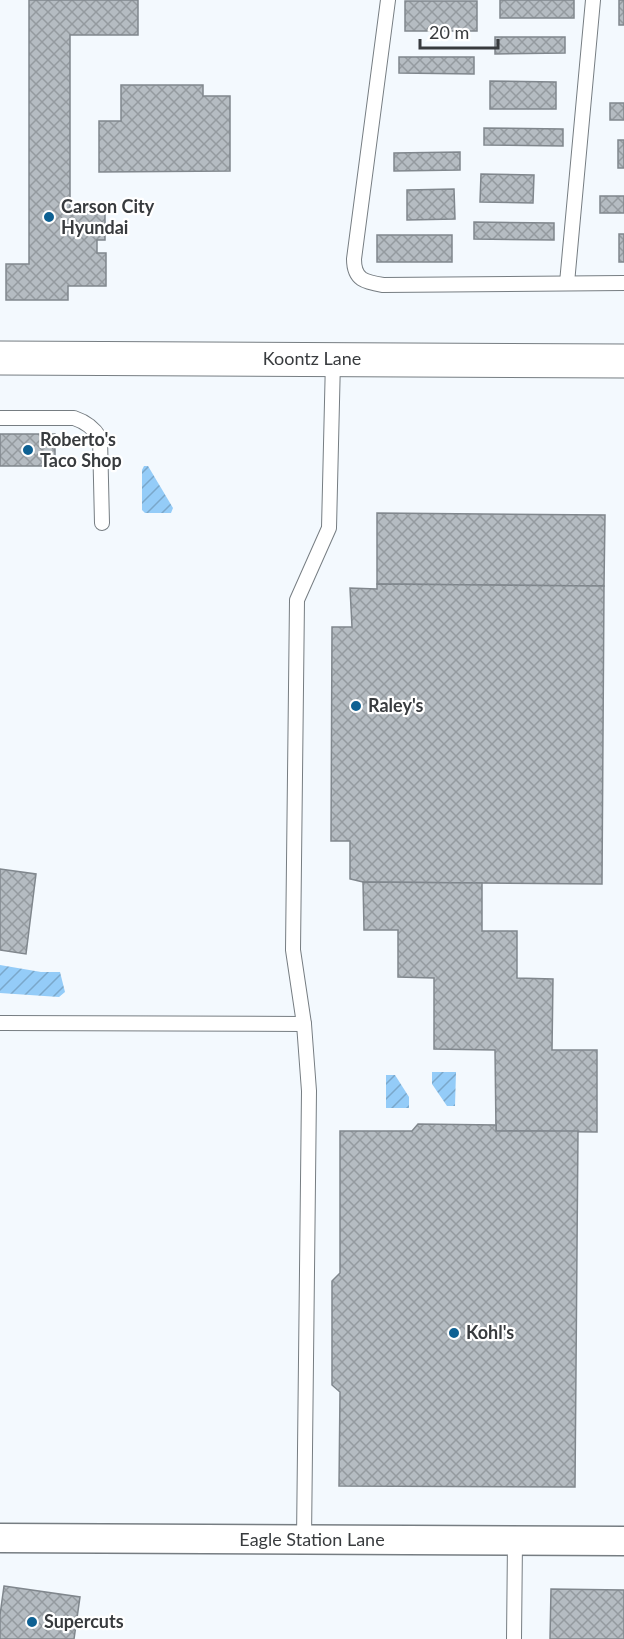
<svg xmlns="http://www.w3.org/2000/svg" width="624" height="1639" font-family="Lato,sans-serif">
	<defs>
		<pattern id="garden-furrows" width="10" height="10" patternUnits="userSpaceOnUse" patternTransform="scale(1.5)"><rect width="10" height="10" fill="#94ccf8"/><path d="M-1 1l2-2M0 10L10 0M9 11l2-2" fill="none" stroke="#7aa7ca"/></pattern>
		<pattern id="building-cross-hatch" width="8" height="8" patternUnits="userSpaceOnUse" patternTransform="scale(1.5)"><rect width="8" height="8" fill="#b5bcc2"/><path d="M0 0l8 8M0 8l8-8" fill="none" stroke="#949a9f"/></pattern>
	</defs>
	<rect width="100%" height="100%" fill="#f3f9fe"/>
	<g fill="url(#garden-furrows)">
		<polygon points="144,466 148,466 173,508 171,513 145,513 142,510 142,470"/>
		<polygon points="0,965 41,972 60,972 65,992 59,997 0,993"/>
		<polygon points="432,1072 456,1072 455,1106 447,1106 432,1084"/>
		<polygon points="386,1075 395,1075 409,1097 409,1108 386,1108"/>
	</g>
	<g fill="url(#building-cross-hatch)" stroke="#80878d" stroke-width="1.5">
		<polygon points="29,0 138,0 138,35 70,35 70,209 105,209 105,240 97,240 97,253 106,253 106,286 68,286 68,300 6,300 6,264 29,264"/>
		<rect x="500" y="0" width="74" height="18"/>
		<rect x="619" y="0" width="5" height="25"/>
		<rect x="405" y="1" width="72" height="30"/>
		<polygon points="495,37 565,37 565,53 495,54"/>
		<polygon points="399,57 474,57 474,74 399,73"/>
		<polygon points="490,81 556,82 556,109 490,109"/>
		<polygon points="121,85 203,85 203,96 230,96 230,171 99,172 99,121 121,121"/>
		<rect x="610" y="103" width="14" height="17"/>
		<polygon points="484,128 563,129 563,146 484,145"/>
		<rect x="618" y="140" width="6" height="28"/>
		<polygon points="460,152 460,170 394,171 394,153"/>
		<polygon points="481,174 534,175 533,203 480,202"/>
		<polygon points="454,189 455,219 407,220 407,190"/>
		<rect x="600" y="196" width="24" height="17"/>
		<polygon points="474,222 554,223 554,240 474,239"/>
		<rect x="619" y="234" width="5" height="28"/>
		<rect x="377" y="235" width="75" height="27"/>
		<rect x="0" y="434" width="55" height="32"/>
		<polygon points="377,513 605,515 604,586 377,584"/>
		<polygon points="377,584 604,586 602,884 363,882 350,879 350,841 331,841 332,627 352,627 350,588 377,589"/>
		<polygon points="0,869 36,874 26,954 0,950"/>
		<polygon points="363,882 482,883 482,931 517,931 517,978 553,979 552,1050 597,1050 597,1132 496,1131 495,1050 434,1049 434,978 398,977 398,930 364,930"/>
		<polygon points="418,1124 496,1125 496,1131 578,1131 575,1487 339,1486 340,1392 332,1385 332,1281 340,1273 340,1131 412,1131"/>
		<polygon points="4,1586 80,1597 74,1639 0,1639 0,1615"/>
		<polygon points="551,1589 624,1590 624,1639 550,1639"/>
	</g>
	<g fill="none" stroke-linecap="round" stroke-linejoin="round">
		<g stroke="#767d82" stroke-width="16">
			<g id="service">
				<path d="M 388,0 L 354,259 C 354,280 365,282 383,285 L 624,283"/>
				<polyline points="567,283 593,0"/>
				<path d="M 0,418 L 74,418 C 86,422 94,428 100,438 L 102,523"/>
				<polyline points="0,1023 304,1024"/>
				<polyline points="304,1540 309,1091 304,1024 293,950 297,600 329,528 333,360"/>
				<polyline points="514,1639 515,1541"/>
			</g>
		</g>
		<g stroke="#767d82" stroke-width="31">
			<polyline id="minor" points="0,1538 624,1541"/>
		</g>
		<g stroke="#767d82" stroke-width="35">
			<polyline id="tertiary" points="0,358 624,361"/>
		</g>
		<use href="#service" stroke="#fff" stroke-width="14"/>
		<use href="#minor" stroke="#fff" stroke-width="28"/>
		<use href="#tertiary" stroke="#fff" stroke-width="33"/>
	</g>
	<g fill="#0e6193" stroke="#fff" stroke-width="2">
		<circle cx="49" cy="217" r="6"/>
		<circle cx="28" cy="450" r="6"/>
		<circle cx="356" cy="706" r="6"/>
		<circle cx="454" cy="1333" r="6"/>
		<circle cx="32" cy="1622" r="6"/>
	</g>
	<g text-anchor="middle" stroke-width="4.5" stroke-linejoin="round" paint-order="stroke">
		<g font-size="18" font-weight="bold" fill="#383b3e" stroke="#fff" text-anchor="start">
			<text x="61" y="213">Carson City<tspan x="61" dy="21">Hyundai</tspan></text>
			<text x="40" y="446">Roberto's<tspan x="40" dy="21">Taco Shop</tspan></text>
			<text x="368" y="712">Raley's</text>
			<text x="466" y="1339">Kohl's</text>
			<text x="44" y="1628">Supercuts</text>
		</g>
		<g font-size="18" fill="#383b3e" stroke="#fff">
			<text x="312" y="365">Koontz Lane</text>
			<text x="312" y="1546">Eagle Station Lane</text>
		</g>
	</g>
	<path d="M420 39v9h78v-9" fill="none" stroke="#383b3e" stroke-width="3"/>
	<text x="429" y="39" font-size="18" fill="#383b3e" stroke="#ffffff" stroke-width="4.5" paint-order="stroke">20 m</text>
</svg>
